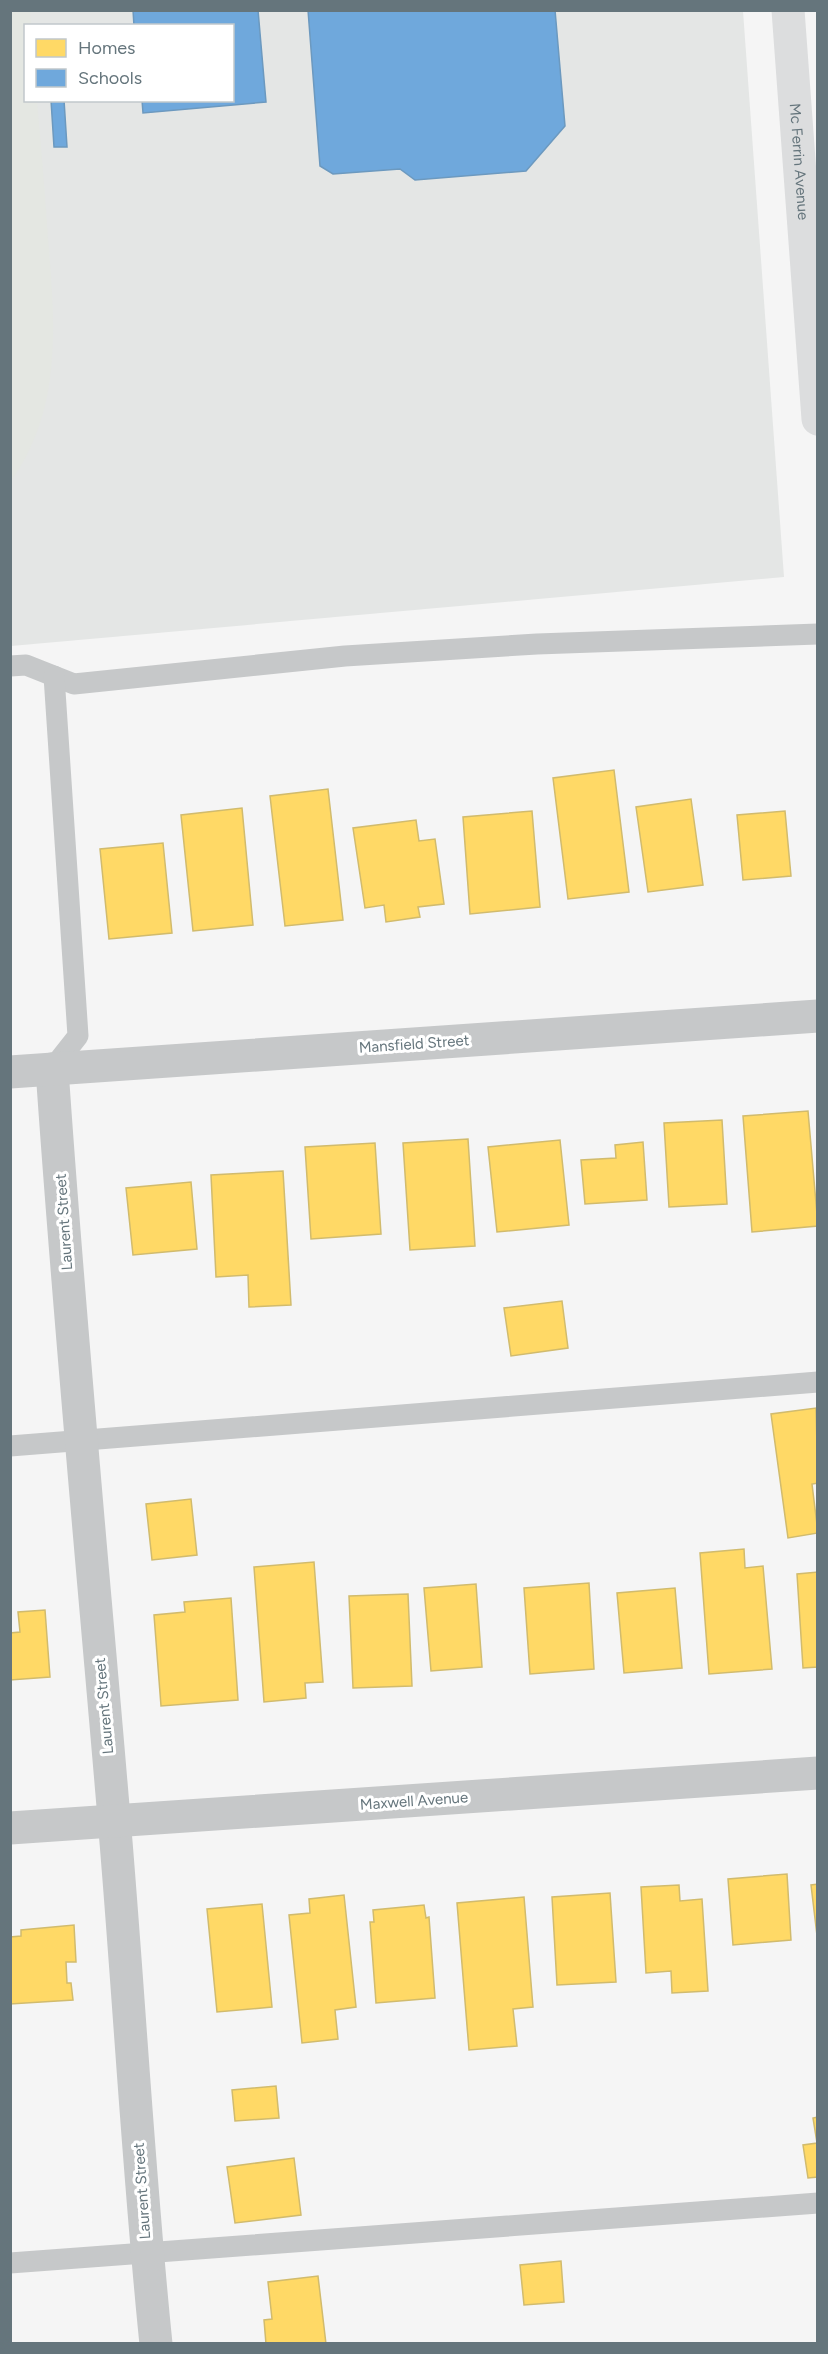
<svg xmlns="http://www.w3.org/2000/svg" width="828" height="2354" font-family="Figtree,sans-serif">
	<rect width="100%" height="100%" fill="#f5f5f5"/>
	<path fill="#e4e6e5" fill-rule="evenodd" d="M 11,11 L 743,11 L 784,577 L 11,646 ZM 26,26 L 232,26 L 232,100 L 26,100 Z"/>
	<path fill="#e4e7e2" d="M 30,10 L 31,25 L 26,26 L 26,100 L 37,101 C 41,146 45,192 48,238 C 55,322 63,408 11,481 L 10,11 Z"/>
	<g fill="#ffd966" stroke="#d1bb6d" stroke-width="1.5">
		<polygon points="614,770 629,892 568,899 553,778"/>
		<polygon points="328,789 343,920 285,926 270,796"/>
		<polygon points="691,799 703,885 648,892 636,807"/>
		<polygon points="242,808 253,925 193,931 181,815"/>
		<polygon points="532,811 540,907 470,914 463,817"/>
		<polygon points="785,811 791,876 743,880 737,815"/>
		<polygon points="416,820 419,841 435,839 444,904 418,907 420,917 386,922 384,905 365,908 353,828"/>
		<polygon points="163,843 172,933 109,939 100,849"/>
		<polygon points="808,1111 818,1226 752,1232 743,1116"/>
		<polygon points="722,1120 727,1204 669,1207 664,1123"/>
		<polygon points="468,1139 475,1246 410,1250 403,1143"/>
		<polygon points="560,1140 569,1225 497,1232 488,1147"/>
		<polygon points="643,1142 647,1200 585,1204 581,1160 616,1158 615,1145"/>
		<polygon points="375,1143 381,1234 311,1239 305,1147"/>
		<polygon points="283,1171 291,1305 249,1307 248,1275 216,1277 211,1175"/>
		<polygon points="191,1182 197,1249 133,1255 126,1188"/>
		<polygon points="562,1301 568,1348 511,1356 504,1308"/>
		<polygon points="816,1408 818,1483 812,1484 818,1533 788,1538 771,1414"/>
		<polygon points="191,1499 197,1555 152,1560 146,1504"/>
		<polygon points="744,1549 745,1568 763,1566 772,1669 709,1674 700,1553"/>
		<polygon points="314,1562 323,1682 305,1683 306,1698 264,1702 254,1567"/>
		<polygon points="818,1572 818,1667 803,1668 797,1574"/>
		<polygon points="589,1583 594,1669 530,1674 524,1588"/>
		<polygon points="476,1584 482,1667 431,1671 424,1588"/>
		<polygon points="675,1588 682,1668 624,1673 617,1593"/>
		<polygon points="408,1594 412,1686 353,1688 349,1596"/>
		<polygon points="231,1598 238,1700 161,1706 154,1615 185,1612 184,1602"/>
		<polygon points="45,1610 50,1677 10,1680 10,1633 20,1632 18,1612"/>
		<polygon points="787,1874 791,1940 733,1945 728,1879"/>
		<polygon points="818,1884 818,1944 811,1885"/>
		<polygon points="679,1885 680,1901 702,1899 708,1991 672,1993 671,1971 646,1973 641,1887"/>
		<polygon points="610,1893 616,1982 557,1985 552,1897"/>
		<polygon points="344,1895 356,2007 335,2010 338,2039 302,2043 289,1915 310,1913 309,1899"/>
		<polygon points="524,1897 533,2007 513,2009 517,2046 469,2050 457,1903"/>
		<polygon points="262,1904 272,2007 217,2012 207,1909"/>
		<polygon points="424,1905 426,1918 429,1917 435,1998 376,2003 370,1922 374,1922 373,1910"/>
		<polygon points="74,1925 76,1962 66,1962 67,1983 71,1983 73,2000 10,2004 10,1937 21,1936 21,1930"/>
		<polygon points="276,2086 279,2118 235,2121 232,2090"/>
		<polygon points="818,2117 818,2177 808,2178 803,2145 817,2143 813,2118"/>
		<polygon points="294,2158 301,2215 235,2223 227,2167"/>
		<polygon points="561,2261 564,2302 524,2305 520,2265"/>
		<polygon points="318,2276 326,2344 266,2344 264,2320 272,2319 268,2282"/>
	</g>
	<g fill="#6fa8dc" stroke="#6c99bf" stroke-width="1.5">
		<polygon points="133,10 258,10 266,102 143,113 142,100 232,100 232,26 134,26"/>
		<polygon points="308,10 555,10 565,126 526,171 415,180 400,169 333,174 320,166"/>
		<polygon points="51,100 64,100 67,147 54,147"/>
	</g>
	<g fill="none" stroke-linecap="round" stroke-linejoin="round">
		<g stroke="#c6c8c9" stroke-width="21">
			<polyline points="10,666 26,665 74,684 345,656 537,644 818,634"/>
			<polyline points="52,1069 78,1036 54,676"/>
			<polyline points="10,1446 818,1382"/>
			<polyline points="10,2263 818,2203"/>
		</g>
		<g stroke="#c6c8c9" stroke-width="33">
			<path d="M 52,1069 C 69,1319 93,1569 114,1818 C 129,1993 138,2169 156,2344"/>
			<polyline points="10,1072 818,1016"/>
			<polyline points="10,1828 818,1773"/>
		</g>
		<path stroke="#dcddde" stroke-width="33" id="s1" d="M 788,10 L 818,419"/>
	</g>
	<g text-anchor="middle" stroke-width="6" stroke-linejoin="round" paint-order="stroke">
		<g font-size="15" fill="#65757c" stroke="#fff">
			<text dy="5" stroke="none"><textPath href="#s1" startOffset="152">Mc Ferrin Avenue</textPath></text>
			<text transform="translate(414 1044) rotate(-4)" y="5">Mansfield Street</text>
			<text transform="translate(64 1222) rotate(-94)" y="5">Laurent Street</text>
			<text transform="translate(104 1706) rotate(-95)" y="5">Laurent Street</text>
			<text transform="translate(414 1801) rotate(-4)" y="5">Maxwell Avenue</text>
			<text transform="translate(142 2191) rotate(-94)" y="5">Laurent Street</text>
		</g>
	</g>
	<rect width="828" height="2354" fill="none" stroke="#65757c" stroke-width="24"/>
	<rect x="24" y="24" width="210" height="78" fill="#ffffff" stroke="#c1c8cb" stroke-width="1.5"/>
	<rect x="36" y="39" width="30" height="18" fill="#ffd966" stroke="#c1c8cb" stroke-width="1.5"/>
	<text x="78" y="54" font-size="18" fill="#65757c">Homes</text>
	<rect x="36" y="69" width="30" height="18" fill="#6fa8dc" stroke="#c1c8cb" stroke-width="1.5"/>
	<text x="78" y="84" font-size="18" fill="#65757c">Schools</text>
</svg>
